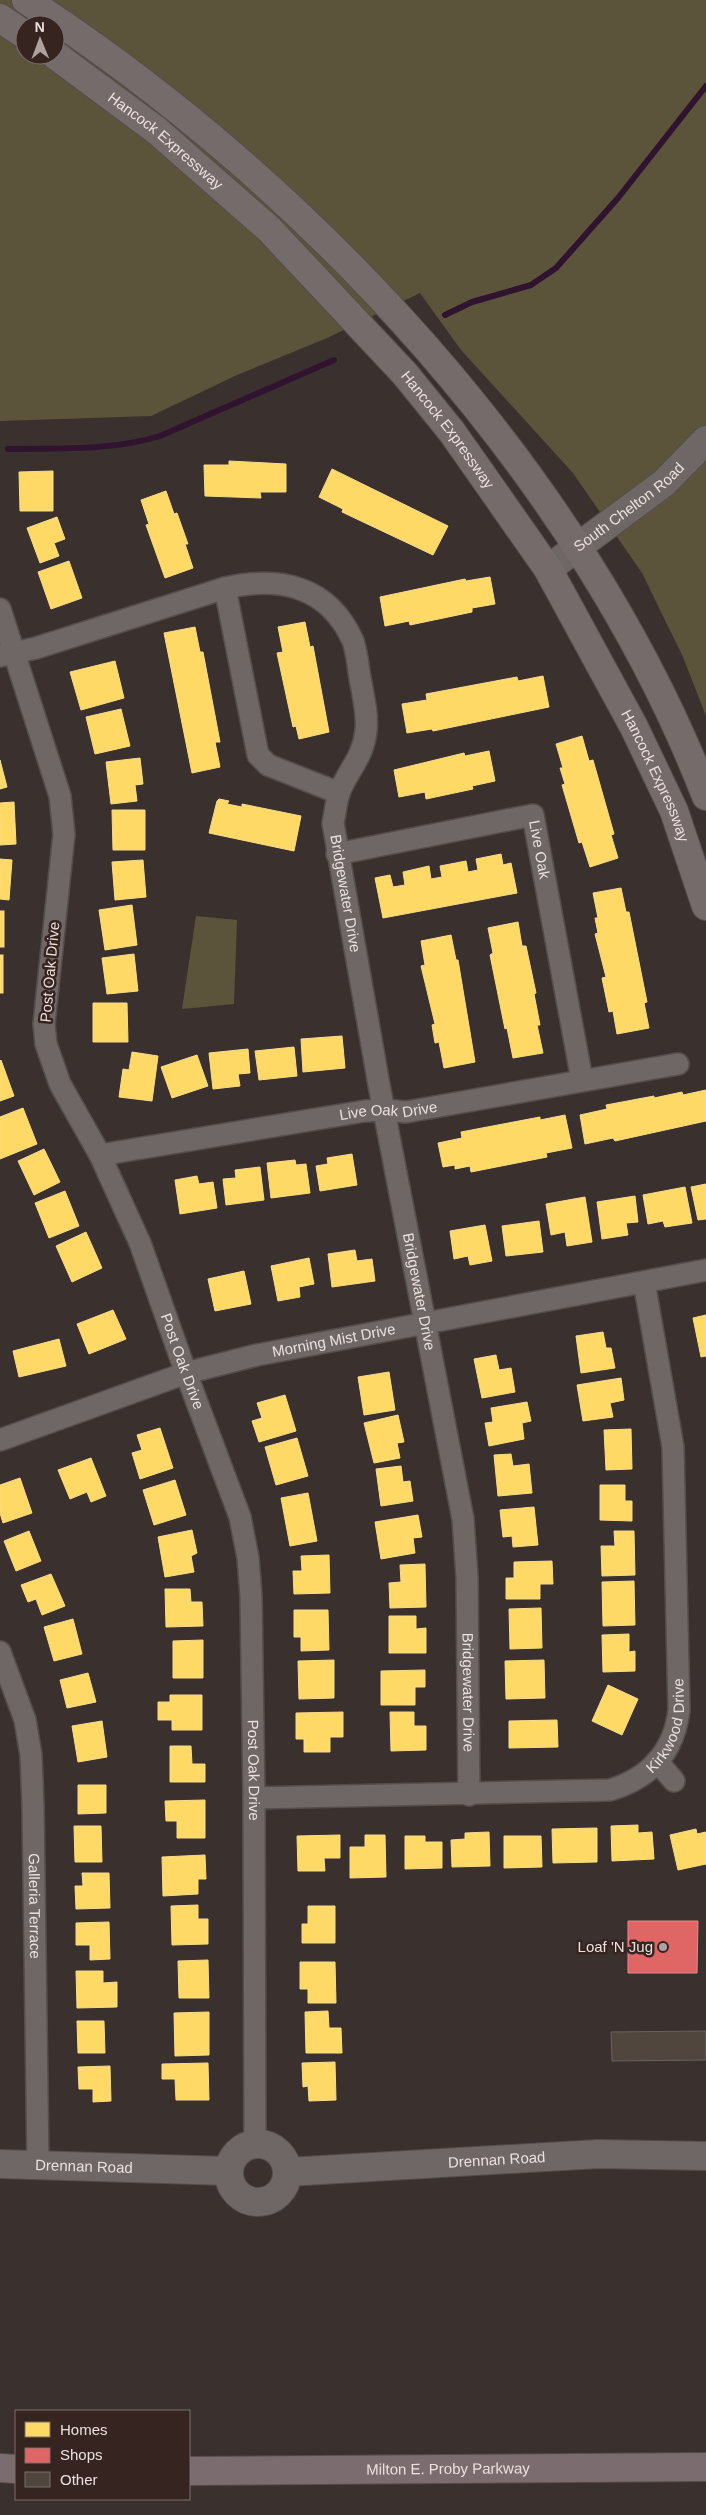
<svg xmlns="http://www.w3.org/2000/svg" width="706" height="2515" font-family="Helvetica,sans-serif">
	<rect width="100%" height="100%" fill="#3a312f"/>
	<g fill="#5c543a" fill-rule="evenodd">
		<path d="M 0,0 L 706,0 L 706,716 L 683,657 L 642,573 L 573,473 L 461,350 L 420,293 L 327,338 L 237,375 L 151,416 L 0,421 ZM 25,25 L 55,25 L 55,55 L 25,55 Z"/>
		<polygon points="196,916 237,920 234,1004 182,1009"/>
	</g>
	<g fill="#ffd966" stroke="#f9db8a">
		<polygon points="229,461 286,464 286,492 260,492 261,498 205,496 204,465 229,465"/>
		<polygon points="332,469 448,526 433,555 342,512 343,509 319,497"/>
		<polygon points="53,471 53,511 20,511 19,472"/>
		<polygon points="166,491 174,514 177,513 188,544 185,544 193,568 165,578 146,525 149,524 141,500"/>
		<polygon points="57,517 65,539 54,543 59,556 40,563 27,528"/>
		<polygon points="69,561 82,598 51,609 38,572"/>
		<polygon points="490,577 495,604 472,608 472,612 410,625 409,621 385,626 380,597 465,579 466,581"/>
		<polygon points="305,622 310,647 313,646 329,732 299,739 296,726 293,727 277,653 283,652 278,627"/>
		<polygon points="195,627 200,652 203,652 220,742 215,742 220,767 192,773 164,633"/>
		<polygon points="115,661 124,698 81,710 70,672"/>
		<polygon points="543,676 549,707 433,731 432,729 407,733 402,704 427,700 426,694 517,677 518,681"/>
		<polygon points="121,709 130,746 95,754 86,717"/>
		<polygon points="582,736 589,761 593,760 614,834 611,835 618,858 590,867 582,842 579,843 562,785 565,784 560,768 563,768 556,744"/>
		<polygon points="489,751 495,781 472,786 473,789 426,799 425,792 399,797 394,770 464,753 465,756"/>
		<polygon points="140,758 143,784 135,785 137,801 111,804 106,762"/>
		<polygon points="0,760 7,787 0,789"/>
		<polygon points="219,799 229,801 227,804 242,807 242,804 301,816 294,851 209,833 217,801"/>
		<polygon points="14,802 16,844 0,845 0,803"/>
		<polygon points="112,810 145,810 145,850 113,850"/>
		<polygon points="501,854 503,865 511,863 517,893 383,918 375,878 390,875 393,887 405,885 403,872 429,866 431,879 442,877 440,866 466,861 468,872 478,870 476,859"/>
		<polygon points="0,859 12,860 9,900 0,899"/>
		<polygon points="143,860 146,897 115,900 112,862"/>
		<polygon points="621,888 626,912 629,912 647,1002 644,1003 649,1028 617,1034 613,1011 609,1012 602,978 606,977 595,934 598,933 595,918 598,918 593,893"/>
		<polygon points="132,905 137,945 105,950 99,910"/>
		<rect x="0" y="911" width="4" height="36"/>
		<polygon points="518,922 522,946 526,946 536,993 534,994 540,1025 537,1025 543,1053 513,1058 507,1028 505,1029 490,955 493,953 488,928"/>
		<polygon points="451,935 456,960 458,960 475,1062 444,1068 439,1042 435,1043 432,1025 435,1024 421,966 425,965 421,941"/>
		<polygon points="134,954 138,991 107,994 102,958"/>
		<rect x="0" y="955" width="3" height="38"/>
		<polygon points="93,1003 127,1003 128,1042 93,1042"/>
		<polygon points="342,1036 345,1068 303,1072 301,1039"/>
		<polygon points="294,1047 297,1076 259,1080 255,1051"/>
		<polygon points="248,1049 250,1073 238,1074 240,1086 213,1089 209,1053"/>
		<polygon points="132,1052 158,1056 152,1101 119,1097 123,1069 129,1070"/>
		<polygon points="197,1055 208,1086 172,1098 161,1067"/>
		<polygon points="1,1060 14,1096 0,1101 0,1061"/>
		<polygon points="706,1090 706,1121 615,1141 613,1138 585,1144 580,1115 607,1109 606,1105 654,1096 654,1098 682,1092 683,1095"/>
		<polygon points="23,1108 37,1144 0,1159 0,1117"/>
		<polygon points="565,1115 572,1148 546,1153 547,1157 471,1172 470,1166 455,1169 455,1165 443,1167 438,1143 462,1138 461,1132 540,1117 540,1120"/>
		<polygon points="44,1149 60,1182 34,1195 18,1161"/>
		<polygon points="352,1154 357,1185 320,1191 316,1166 328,1164 327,1158"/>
		<polygon points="295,1160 296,1165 306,1164 310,1193 271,1198 267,1163"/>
		<polygon points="260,1167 264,1200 226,1205 223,1179 236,1178 235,1170"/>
		<polygon points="197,1176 199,1184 213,1182 217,1208 180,1214 175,1180"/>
		<polygon points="706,1184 706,1219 698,1220 691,1187"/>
		<polygon points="685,1187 692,1223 665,1227 663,1221 648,1224 643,1195"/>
		<polygon points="65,1191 79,1226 49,1238 35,1203"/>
		<polygon points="635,1196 638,1222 626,1223 628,1235 602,1239 597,1202"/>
		<polygon points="585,1197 592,1242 567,1246 565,1232 551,1235 546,1204"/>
		<polygon points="539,1221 543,1252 506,1256 502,1226"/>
		<polygon points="485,1225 492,1261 470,1265 468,1256 454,1259 450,1231"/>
		<polygon points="86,1232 102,1268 72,1282 56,1246"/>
		<polygon points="355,1250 357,1261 372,1259 375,1281 332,1287 328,1254"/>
		<polygon points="309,1258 314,1284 299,1287 300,1297 278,1301 271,1266"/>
		<polygon points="244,1271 251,1304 215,1311 208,1279"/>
		<polygon points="113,1310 126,1339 89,1354 77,1324"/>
		<polygon points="706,1315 706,1356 701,1357 693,1318"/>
		<polygon points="603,1332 606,1348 611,1348 615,1368 581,1373 576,1336"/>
		<polygon points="59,1339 66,1366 19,1377 13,1351"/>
		<polygon points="496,1355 499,1370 511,1368 515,1392 482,1398 474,1359"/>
		<polygon points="389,1372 395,1410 364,1415 358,1377"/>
		<polygon points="621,1378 624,1400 610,1403 613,1417 583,1421 577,1385"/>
		<polygon points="285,1395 296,1431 259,1442 252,1421 262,1418 257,1403"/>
		<polygon points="527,1402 531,1421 522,1423 524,1439 489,1446 485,1423 493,1422 491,1408"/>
		<polygon points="398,1415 404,1442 397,1443 400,1458 374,1463 364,1423"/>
		<polygon points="160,1428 173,1468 140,1479 132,1453 142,1450 137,1435"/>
		<polygon points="631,1429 632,1469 606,1470 604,1430"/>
		<polygon points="297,1438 308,1476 276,1485 265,1447"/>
		<polygon points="511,1454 513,1466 529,1464 532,1493 498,1496 494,1455"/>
		<polygon points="91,1458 106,1496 91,1502 87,1492 70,1499 58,1470"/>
		<polygon points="401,1466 403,1482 410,1481 413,1501 381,1506 376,1469"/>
		<polygon points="20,1478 32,1513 3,1523 0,1513 0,1485"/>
		<polygon points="175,1480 186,1515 154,1525 143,1490"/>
		<polygon points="600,1485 625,1485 625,1501 632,1501 632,1521 600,1520"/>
		<polygon points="308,1493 317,1541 290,1546 281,1498"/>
		<polygon points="534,1507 538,1545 513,1547 512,1536 503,1537 500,1510"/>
		<polygon points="418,1515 422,1537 413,1538 415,1553 381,1559 375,1522"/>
		<polygon points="192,1530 197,1553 191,1556 194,1572 165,1577 158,1537"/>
		<polygon points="29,1531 41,1561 16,1571 4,1541"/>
		<polygon points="614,1531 634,1531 635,1575 602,1576 601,1546 615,1546"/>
		<polygon points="329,1555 330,1593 294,1594 293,1571 302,1571 301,1556"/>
		<polygon points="552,1561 553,1584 540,1584 540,1599 506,1599 506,1578 514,1578 514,1562"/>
		<polygon points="425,1564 426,1607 390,1608 389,1583 401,1582 400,1565"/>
		<polygon points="51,1574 65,1606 42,1615 36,1599 28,1602 21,1585"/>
		<polygon points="634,1581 635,1625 603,1626 602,1582"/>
		<polygon points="165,1589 190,1589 191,1602 202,1602 203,1626 166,1627"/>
		<polygon points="541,1608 542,1648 510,1649 509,1609"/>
		<polygon points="294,1610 328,1610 329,1650 301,1651 301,1637 294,1637"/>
		<polygon points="389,1616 416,1616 416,1629 426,1628 426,1653 389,1653"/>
		<polygon points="73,1619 82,1654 54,1661 44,1627"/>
		<polygon points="629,1634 629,1652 635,1651 635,1671 603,1672 602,1635"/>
		<polygon points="203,1640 203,1678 173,1678 173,1641"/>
		<polygon points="334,1660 334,1698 299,1699 298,1661"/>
		<polygon points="544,1660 545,1698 506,1699 505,1661"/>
		<polygon points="425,1670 425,1687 415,1687 415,1705 381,1705 381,1671"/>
		<polygon points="88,1673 96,1702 67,1708 60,1680"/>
		<polygon points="608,1685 638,1699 622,1735 592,1721"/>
		<polygon points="170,1695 202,1695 202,1730 172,1730 172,1720 158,1720 158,1702 170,1702"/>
		<polygon points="343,1712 343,1737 330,1737 330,1752 304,1752 304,1739 296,1739 296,1713"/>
		<polygon points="390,1712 414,1712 414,1726 426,1726 426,1750 391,1751"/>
		<polygon points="557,1720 558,1747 509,1748 509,1721"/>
		<polygon points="102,1721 107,1757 78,1762 72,1726"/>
		<polygon points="170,1746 191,1746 192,1764 205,1764 205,1782 170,1782"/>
		<polygon points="78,1785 106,1785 106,1813 78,1814"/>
		<polygon points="205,1800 205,1838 177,1838 177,1821 166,1821 165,1801"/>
		<polygon points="638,1825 638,1833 652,1832 654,1859 612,1861 611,1826"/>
		<polygon points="74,1826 101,1826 102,1862 75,1862"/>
		<polygon points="597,1828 597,1862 553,1863 552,1829"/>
		<polygon points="696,1829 697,1834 706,1832 706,1864 678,1870 670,1835"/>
		<polygon points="489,1832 490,1866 452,1867 451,1840 465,1839 465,1833"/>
		<polygon points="340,1835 340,1858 324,1858 325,1871 298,1871 297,1836"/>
		<polygon points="365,1835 385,1835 386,1877 350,1878 350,1847 365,1847"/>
		<polygon points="405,1836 425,1836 425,1842 442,1842 442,1868 405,1869"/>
		<polygon points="504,1836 541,1836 542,1867 504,1868"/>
		<polygon points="205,1855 206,1879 198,1879 198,1894 163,1896 162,1857"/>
		<polygon points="82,1873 109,1873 110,1908 76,1909 75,1886 83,1886"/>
		<polygon points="198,1905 198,1919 208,1919 208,1944 172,1945 171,1906"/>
		<polygon points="308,1906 335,1906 335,1943 302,1943 302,1924 308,1924"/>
		<polygon points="109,1922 110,1959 90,1960 90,1945 76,1945 76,1923"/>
		<polygon points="208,1960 209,1998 179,1998 178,1961"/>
		<polygon points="300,1962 335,1962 336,2003 308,2003 308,1989 300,1989"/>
		<polygon points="76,1971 103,1971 103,1983 117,1982 117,2007 77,2008"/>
		<polygon points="328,2011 329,2028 341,2028 342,2053 306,2053 305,2012"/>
		<polygon points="209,2012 209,2055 175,2056 174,2013"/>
		<polygon points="77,2021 104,2021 105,2053 78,2053"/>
		<polygon points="335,2062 336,2100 309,2101 308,2086 303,2087 302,2063"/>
		<polygon points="208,2063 209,2100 176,2100 175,2079 162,2079 162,2064"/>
		<polygon points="110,2066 111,2101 93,2102 93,2089 79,2089 78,2067"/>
	</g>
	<polygon fill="#e06666" stroke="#e38a8a" points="628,1921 698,1921 697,1973 628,1973"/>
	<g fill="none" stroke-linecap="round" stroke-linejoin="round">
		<g stroke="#30132f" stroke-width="6">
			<polyline points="445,315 472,302 531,285 556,268 618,198 706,86"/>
			<path d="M 8,449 C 59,448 111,451 160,436 L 334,360"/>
		</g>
	</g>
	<polygon fill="#50463e" stroke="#6a635f" points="706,2031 706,2060 612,2061 611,2032"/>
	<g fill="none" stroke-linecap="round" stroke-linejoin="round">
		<g stroke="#554d4c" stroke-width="24">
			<g id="street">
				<polyline points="225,588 258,755 268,765 339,793"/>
				<path id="s1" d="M 0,609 L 60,796 L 64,834 L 44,1024 L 46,1044 L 60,1084 L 100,1155 L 140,1243 L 186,1373 L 240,1517 L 248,1558 L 251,1596 L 254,1798 L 255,2144"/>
				<path id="s2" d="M 0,656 L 36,648 L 225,588 C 279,576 328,585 353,641 C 357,652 358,667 360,678 C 363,695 368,714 366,731 C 363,758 348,770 339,793 C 336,803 335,814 333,823 L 379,1085 L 463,1519 L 467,1577 L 469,1795"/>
				<path id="s3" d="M 337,854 L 533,815 L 582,1080"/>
				<path id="s4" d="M 100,1155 L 365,1111 L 384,1110 L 406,1112 L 678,1064"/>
				<path id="s5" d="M 0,1440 L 186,1373 L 257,1355 L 706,1270"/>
				<path id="s6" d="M 0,1652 L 25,1720 L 31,1755 L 33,1806 L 38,2165"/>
				<polyline points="657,1761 674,1781"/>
				<path id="s7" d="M 254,1798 L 610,1790 C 650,1778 674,1752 679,1710 L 673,1447 L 644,1282"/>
			</g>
		</g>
		<g stroke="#554d4c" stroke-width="30">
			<g id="secondary">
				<path id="s8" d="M 548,569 L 664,483 L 706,440"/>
				<circle cx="258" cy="2173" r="29"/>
				<path id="s9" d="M 0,2164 L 228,2171"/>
				<path id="s10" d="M 287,2172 L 598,2154 L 706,2156"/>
			</g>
		</g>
		<g stroke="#554d4c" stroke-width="30">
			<g id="primary">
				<path d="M 26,0 C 310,184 583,478 706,796"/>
				<polyline points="0,18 25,35"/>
				<path id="s11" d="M 55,55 L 156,130 L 269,229 L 405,374 L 452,432 L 548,569 L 634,727 L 674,811 L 706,906"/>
			</g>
		</g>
		<g stroke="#554d4c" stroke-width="30">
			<g id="highway">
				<polyline points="0,2468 16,2469"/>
				<path id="s12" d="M 189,2471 L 706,2467"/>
			</g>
		</g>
		<use href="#street" stroke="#6e6765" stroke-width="21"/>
		<use href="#secondary" stroke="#6e6765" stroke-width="28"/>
		<use href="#primary" stroke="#766b6b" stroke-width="28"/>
		<use href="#highway" stroke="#7b6d6f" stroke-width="28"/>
	</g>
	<circle fill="#ada2a0" stroke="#352420" stroke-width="2" cx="663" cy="1947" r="5"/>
	<g text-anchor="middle" stroke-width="5" stroke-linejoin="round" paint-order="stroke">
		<g font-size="15" fill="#ebdfdd" stroke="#352420">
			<text dy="5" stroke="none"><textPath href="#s11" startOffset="140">Hancock Expressway</textPath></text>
			<text dy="5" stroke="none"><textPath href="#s11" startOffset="545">Hancock Expressway</textPath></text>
			<text dy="5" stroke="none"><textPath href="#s8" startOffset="102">South Chelton Road</textPath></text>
			<text dy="5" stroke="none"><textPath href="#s11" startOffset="950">Hancock Expressway</textPath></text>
			<text dy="5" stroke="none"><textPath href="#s3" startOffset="235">Live Oak</textPath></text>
			<text dy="5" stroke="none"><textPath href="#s2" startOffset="649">Bridgewater Drive</textPath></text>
			<text transform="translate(50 972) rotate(-85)" y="5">Post Oak Drive</text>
			<text dy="5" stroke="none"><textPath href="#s4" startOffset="292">Live Oak Drive</textPath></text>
			<text dy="5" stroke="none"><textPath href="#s2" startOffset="1054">Bridgewater Drive</textPath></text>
			<text dy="5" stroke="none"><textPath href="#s5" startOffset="349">Morning Mist Drive</textPath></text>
			<text dy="5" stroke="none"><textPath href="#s1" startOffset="792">Post Oak Drive</textPath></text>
			<text dy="5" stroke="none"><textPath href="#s2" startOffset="1459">Bridgewater Drive</textPath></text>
			<text dy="5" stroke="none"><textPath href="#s7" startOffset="450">Kirkwood Drive</textPath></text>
			<text dy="5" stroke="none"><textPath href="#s1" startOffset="1212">Post Oak Drive</textPath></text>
			<text dy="5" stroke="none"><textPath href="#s6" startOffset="259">Galleria Terrace</textPath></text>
			<text dy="5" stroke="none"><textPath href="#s10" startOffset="210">Drennan Road</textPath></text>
			<text dy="5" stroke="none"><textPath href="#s9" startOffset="84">Drennan Road</textPath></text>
			<text dy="5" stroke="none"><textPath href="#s12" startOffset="259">Milton E. Proby Parkway</textPath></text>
		</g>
		<g font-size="15" fill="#ebdfdd" stroke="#352420" text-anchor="end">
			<text x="653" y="1952">Loaf 'N Jug</text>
		</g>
	</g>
	<rect x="15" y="2410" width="175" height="90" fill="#352420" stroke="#7e6f6c"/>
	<rect x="25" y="2422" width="25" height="15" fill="#ffd966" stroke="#7e6f6c"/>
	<text x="60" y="2435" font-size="15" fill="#ebdfdd">Homes</text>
	<rect x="25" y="2448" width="25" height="15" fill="#e06666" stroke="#7e6f6c"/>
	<text x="60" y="2460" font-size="15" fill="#ebdfdd">Shops</text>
	<rect x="25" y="2472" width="25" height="15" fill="#50463e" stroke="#7e6f6c"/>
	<text x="60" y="2485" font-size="15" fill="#ebdfdd">Other</text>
	<g transform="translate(40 40) rotate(359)"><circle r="24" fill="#352420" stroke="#7e6f6c"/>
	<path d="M0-4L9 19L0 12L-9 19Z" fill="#ada2a0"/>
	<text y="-8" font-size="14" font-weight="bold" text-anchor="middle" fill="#ebdfdd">N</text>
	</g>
</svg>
